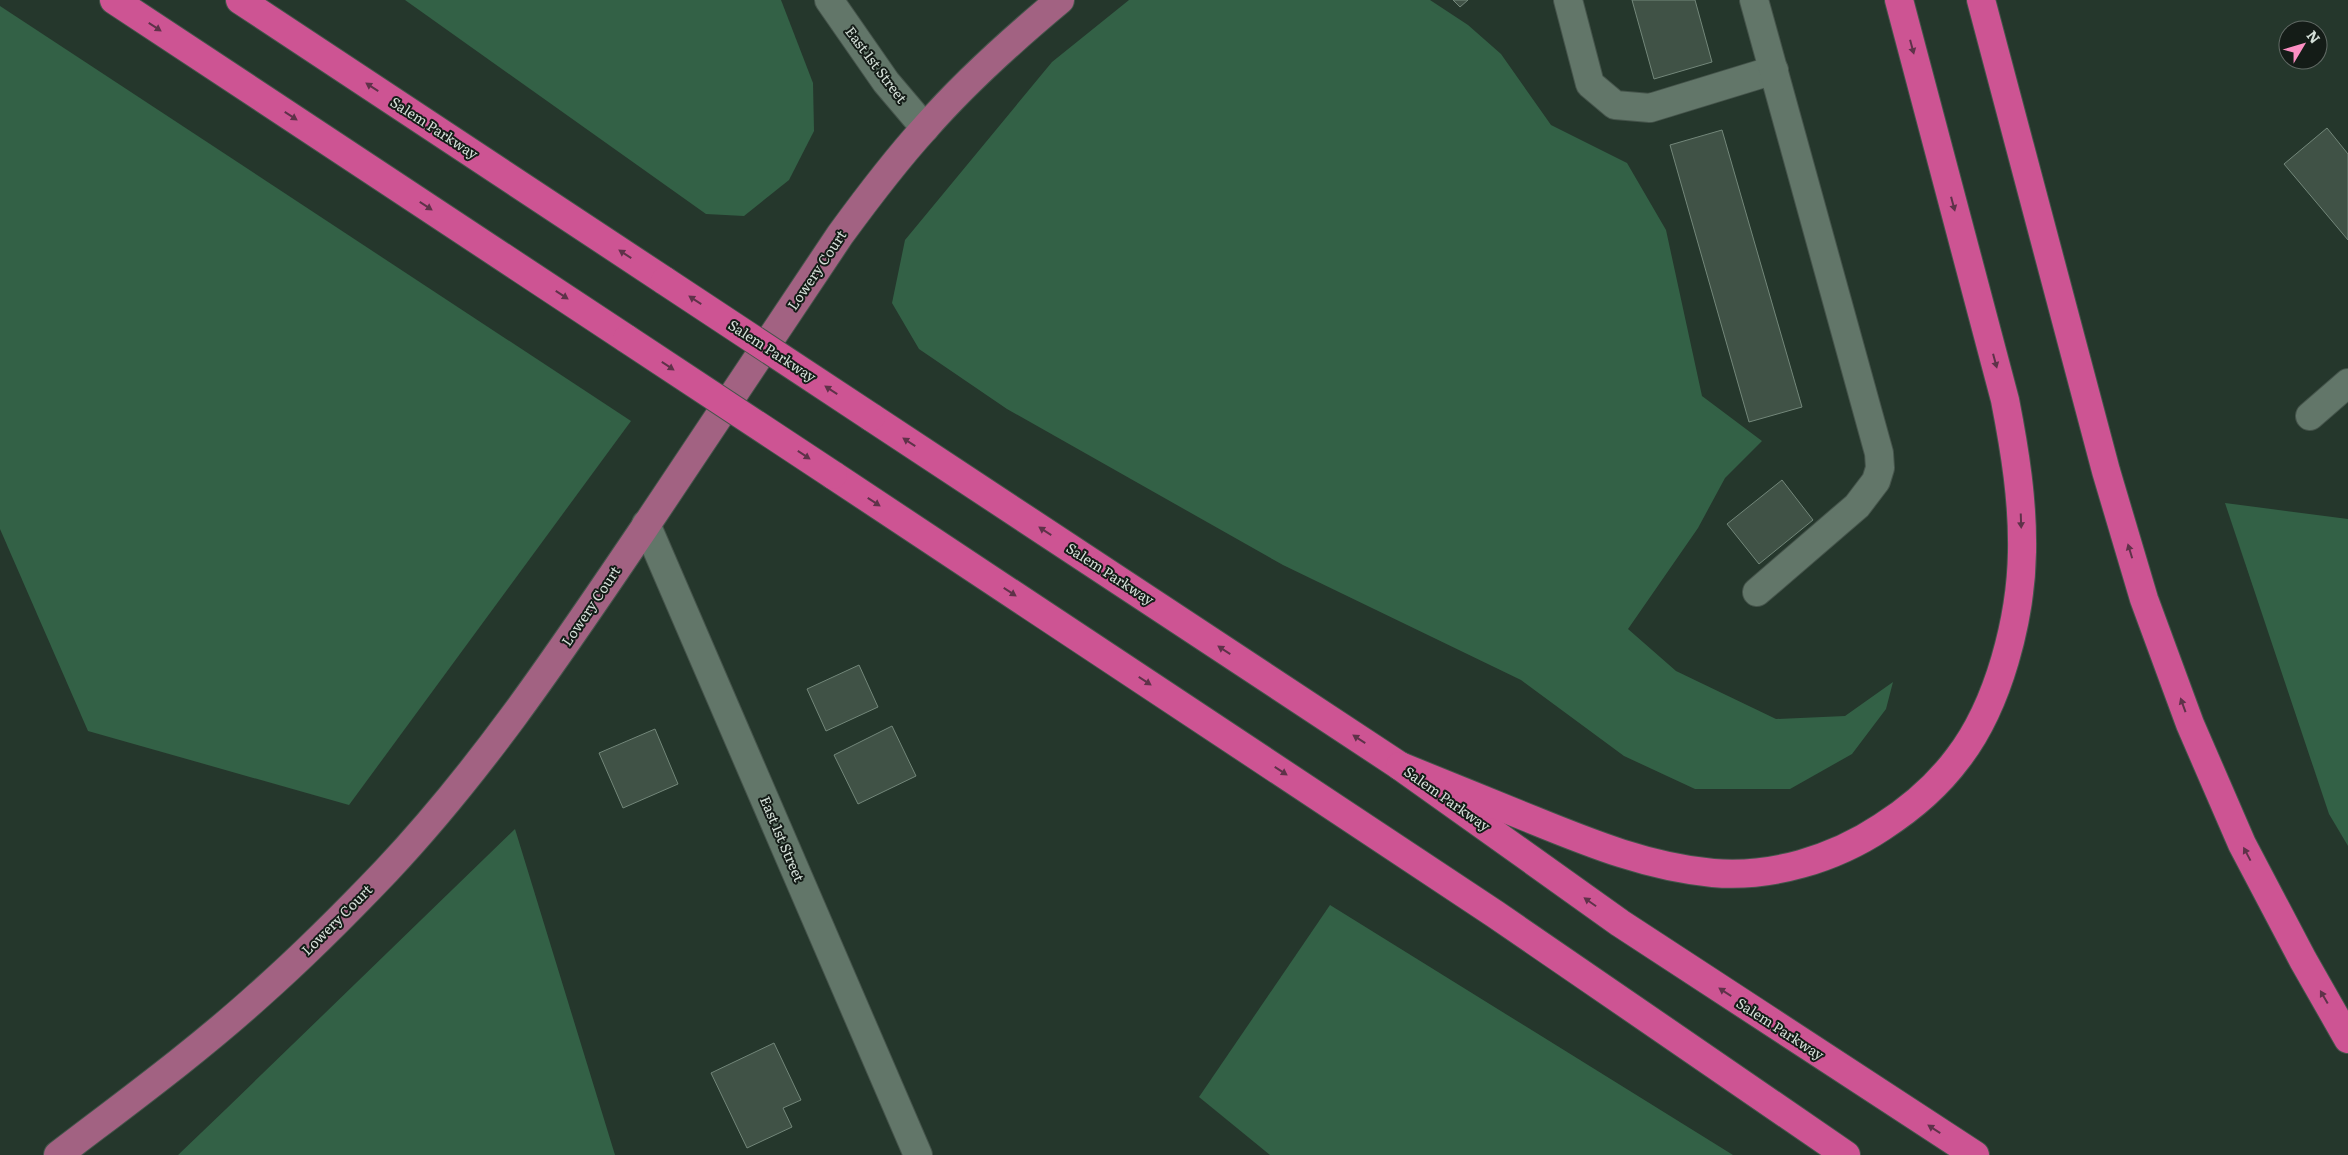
<svg xmlns="http://www.w3.org/2000/svg" width="2348" height="1155" font-family="Literata,serif">
	<rect width="100%" height="100%" fill="#25372c"/>
	<g fill="#336146">
		<polygon points="405,0 781,0 813,83 814,131 789,180 744,216 706,214"/>
		<polygon points="1129,0 1430,0 1468,25 1501,54 1551,125 1627,163 1666,230 1702,396 1762,441 1725,478 1698,528 1628,629 1676,671 1776,719 1845,716 1893,682 1886,709 1852,754 1790,789 1695,789 1624,756 1521,680 1283,565 1007,409 919,349 892,303 905,240 1052,62"/>
		<polygon points="0,6 631,421 349,805 88,731 0,529"/>
		<polygon points="2225,503 2348,519 2348,846 2329,814"/>
		<polygon points="515,829 615,1155 178,1155 226,1109"/>
		<polygon points="1330,905 1733,1155 1270,1155 1199,1097"/>
	</g>
	<g fill="#405246" stroke="#73877a">
		<polygon points="1453,0 1468,0 1460,7"/>
		<polygon points="1632,0 1695,0 1712,62 1654,79"/>
		<polygon points="2327,128 2348,154 2348,240 2284,164"/>
		<polygon points="1722,130 1802,407 1749,422 1670,145"/>
		<polygon points="1782,480 1813,520 1759,564 1727,524"/>
		<polygon points="859,665 878,707 826,731 807,689"/>
		<polygon points="892,726 916,776 858,804 834,755"/>
		<polygon points="655,729 678,784 623,808 599,753"/>
		<polygon points="774,1043 801,1100 783,1108 792,1127 747,1148 711,1073"/>
	</g>
	<g fill="none" stroke-linecap="round" stroke-linejoin="round">
		<g stroke="#45544b" stroke-width="30">
			<g id="minor">
				<polyline points="829,0 886,82 925,128"/>
				<polyline points="1568,0 1590,84 1615,105 1650,108 1774,70"/>
				<polyline points="1754,0 1879,453 1880,468 1876,481 1857,506 1757,592"/>
				<polyline points="2310,416 2348,383"/>
				<polyline points="646,524 918,1155"/>
			</g>
		</g>
		<g stroke="#45544b" stroke-width="30">
			<path id="major" d="M 58,1155 C 126,1103 196,1052 259,995 C 303,956 345,914 386,871 C 484,767 563,648 643,530 C 708,431 774,333 840,235 C 867,198 894,162 925,128 C 966,81 1012,40 1060,0"/>
		</g>
		<g stroke="#45544b" stroke-width="30">
			<g id="highway">
				<polyline points="114,0 627,339"/>
				<polyline points="240,0 665,281"/>
				<polyline points="1981,0 2106,471 2144,599 2190,724 2242,844 2303,960 2348,1039"/>
				<polyline points="871,417 1400,766 1620,923 1975,1155"/>
				<polyline points="833,475 1495,914 1846,1155"/>
				<path d="M 1400,766 C 1444,784 1489,802 1533,820 C 1592,844 1649,867 1713,873 C 1771,878 1834,859 1882,827 C 1910,809 1938,785 1958,758 C 1999,705 2021,618 2022,552 C 2023,501 2015,451 2005,400 L 1899,0"/>
			</g>
		</g>
		<use href="#minor" stroke="#627669" stroke-width="28"/>
		<use href="#major" stroke="#a26282" stroke-width="28"/>
		<use href="#highway" stroke="#cd5493" stroke-width="28"/>
		<g stroke="#45544b" stroke-width="30" stroke-linecap="butt">
			<g id="highway-bridge">
				<polyline points="665,281 871,417"/>
				<polyline points="627,339 833,475"/>
			</g>
		</g>
		<use href="#highway-bridge" stroke="#cd5493" stroke-width="28"/>
	</g>
	<defs><path id="oneway-solid" d="M-6-.8H1V-3.2L6.5 0L1 3.2V.8H-6Z" transform="scale(1.25)"/></defs>
	<g fill="#5e3249">
		<use href="#oneway-solid" transform="translate(155 27) rotate(33)"/>
		<use href="#oneway-solid" transform="translate(1912 47) rotate(75)"/>
		<use href="#oneway-solid" transform="translate(372 87) rotate(-147)"/>
		<use href="#oneway-solid" transform="translate(291 116) rotate(33)"/>
		<use href="#oneway-solid" transform="translate(1953 204) rotate(75)"/>
		<use href="#oneway-solid" transform="translate(426 206) rotate(33)"/>
		<use href="#oneway-solid" transform="translate(625 254) rotate(-147)"/>
		<use href="#oneway-solid" transform="translate(562 295) rotate(33)"/>
		<use href="#oneway-solid" transform="translate(695 300) rotate(-147)"/>
		<use href="#oneway-solid" transform="translate(1995 361) rotate(75)"/>
		<use href="#oneway-solid" transform="translate(668 366) rotate(34)"/>
		<use href="#oneway-solid" transform="translate(831 390) rotate(-147)"/>
		<use href="#oneway-solid" transform="translate(909 442) rotate(-147)"/>
		<use href="#oneway-solid" transform="translate(804 455) rotate(34)"/>
		<use href="#oneway-solid" transform="translate(874 502) rotate(33)"/>
		<use href="#oneway-solid" transform="translate(2021 521) rotate(88)"/>
		<use href="#oneway-solid" transform="translate(1045 531) rotate(-147)"/>
		<use href="#oneway-solid" transform="translate(2130 551) rotate(-107)"/>
		<use href="#oneway-solid" transform="translate(1010 592) rotate(33)"/>
		<use href="#oneway-solid" transform="translate(1224 650) rotate(-147)"/>
		<use href="#oneway-solid" transform="translate(1145 681) rotate(33)"/>
		<use href="#oneway-solid" transform="translate(2183 705) rotate(-110)"/>
		<use href="#oneway-solid" transform="translate(1359 739) rotate(-147)"/>
		<use href="#oneway-solid" transform="translate(1281 771) rotate(33)"/>
		<use href="#oneway-solid" transform="translate(2247 854) rotate(-118)"/>
		<use href="#oneway-solid" transform="translate(1590 902) rotate(-145)"/>
		<use href="#oneway-solid" transform="translate(1725 992) rotate(-147)"/>
		<use href="#oneway-solid" transform="translate(2324 997) rotate(-120)"/>
		<use href="#oneway-solid" transform="translate(1934 1129) rotate(-147)"/>
	</g>
	<g text-anchor="middle" stroke-width="4" stroke-linejoin="round" paint-order="stroke">
		<g font-size="14" fill="#d5e0d9" stroke="#141c17">
			<text transform="translate(876 65) rotate(53)" y="5">East 1st Street</text>
			<text transform="translate(434 128) rotate(33)" y="5">Salem Parkway</text>
			<text transform="translate(817 270) rotate(-56)" y="5">Lowery Court</text>
			<text transform="translate(772 351) rotate(33)" y="5">Salem Parkway</text>
			<text transform="translate(1110 574) rotate(33)" y="5">Salem Parkway</text>
			<text transform="translate(591 606) rotate(-56)" y="5">Lowery Court</text>
			<text transform="translate(1447 799) rotate(35)" y="5">Salem Parkway</text>
			<text transform="translate(782 839) rotate(67)" y="5">East 1st Street</text>
			<text transform="translate(337 920) rotate(-45)" y="5">Lowery Court</text>
			<text transform="translate(1780 1029) rotate(33)" y="5">Salem Parkway</text>
		</g>
	</g>
	<g transform="translate(2303 45) rotate(52)"><circle r="24" fill="#141c17" stroke="#616a65"/>
	<path d="M0-4L9 19L0 12L-9 19Z" fill="#fc8fc3"/>
	<text y="-8" font-size="14" font-weight="bold" text-anchor="middle" fill="#d5e0d9">N</text>
	</g>
</svg>
